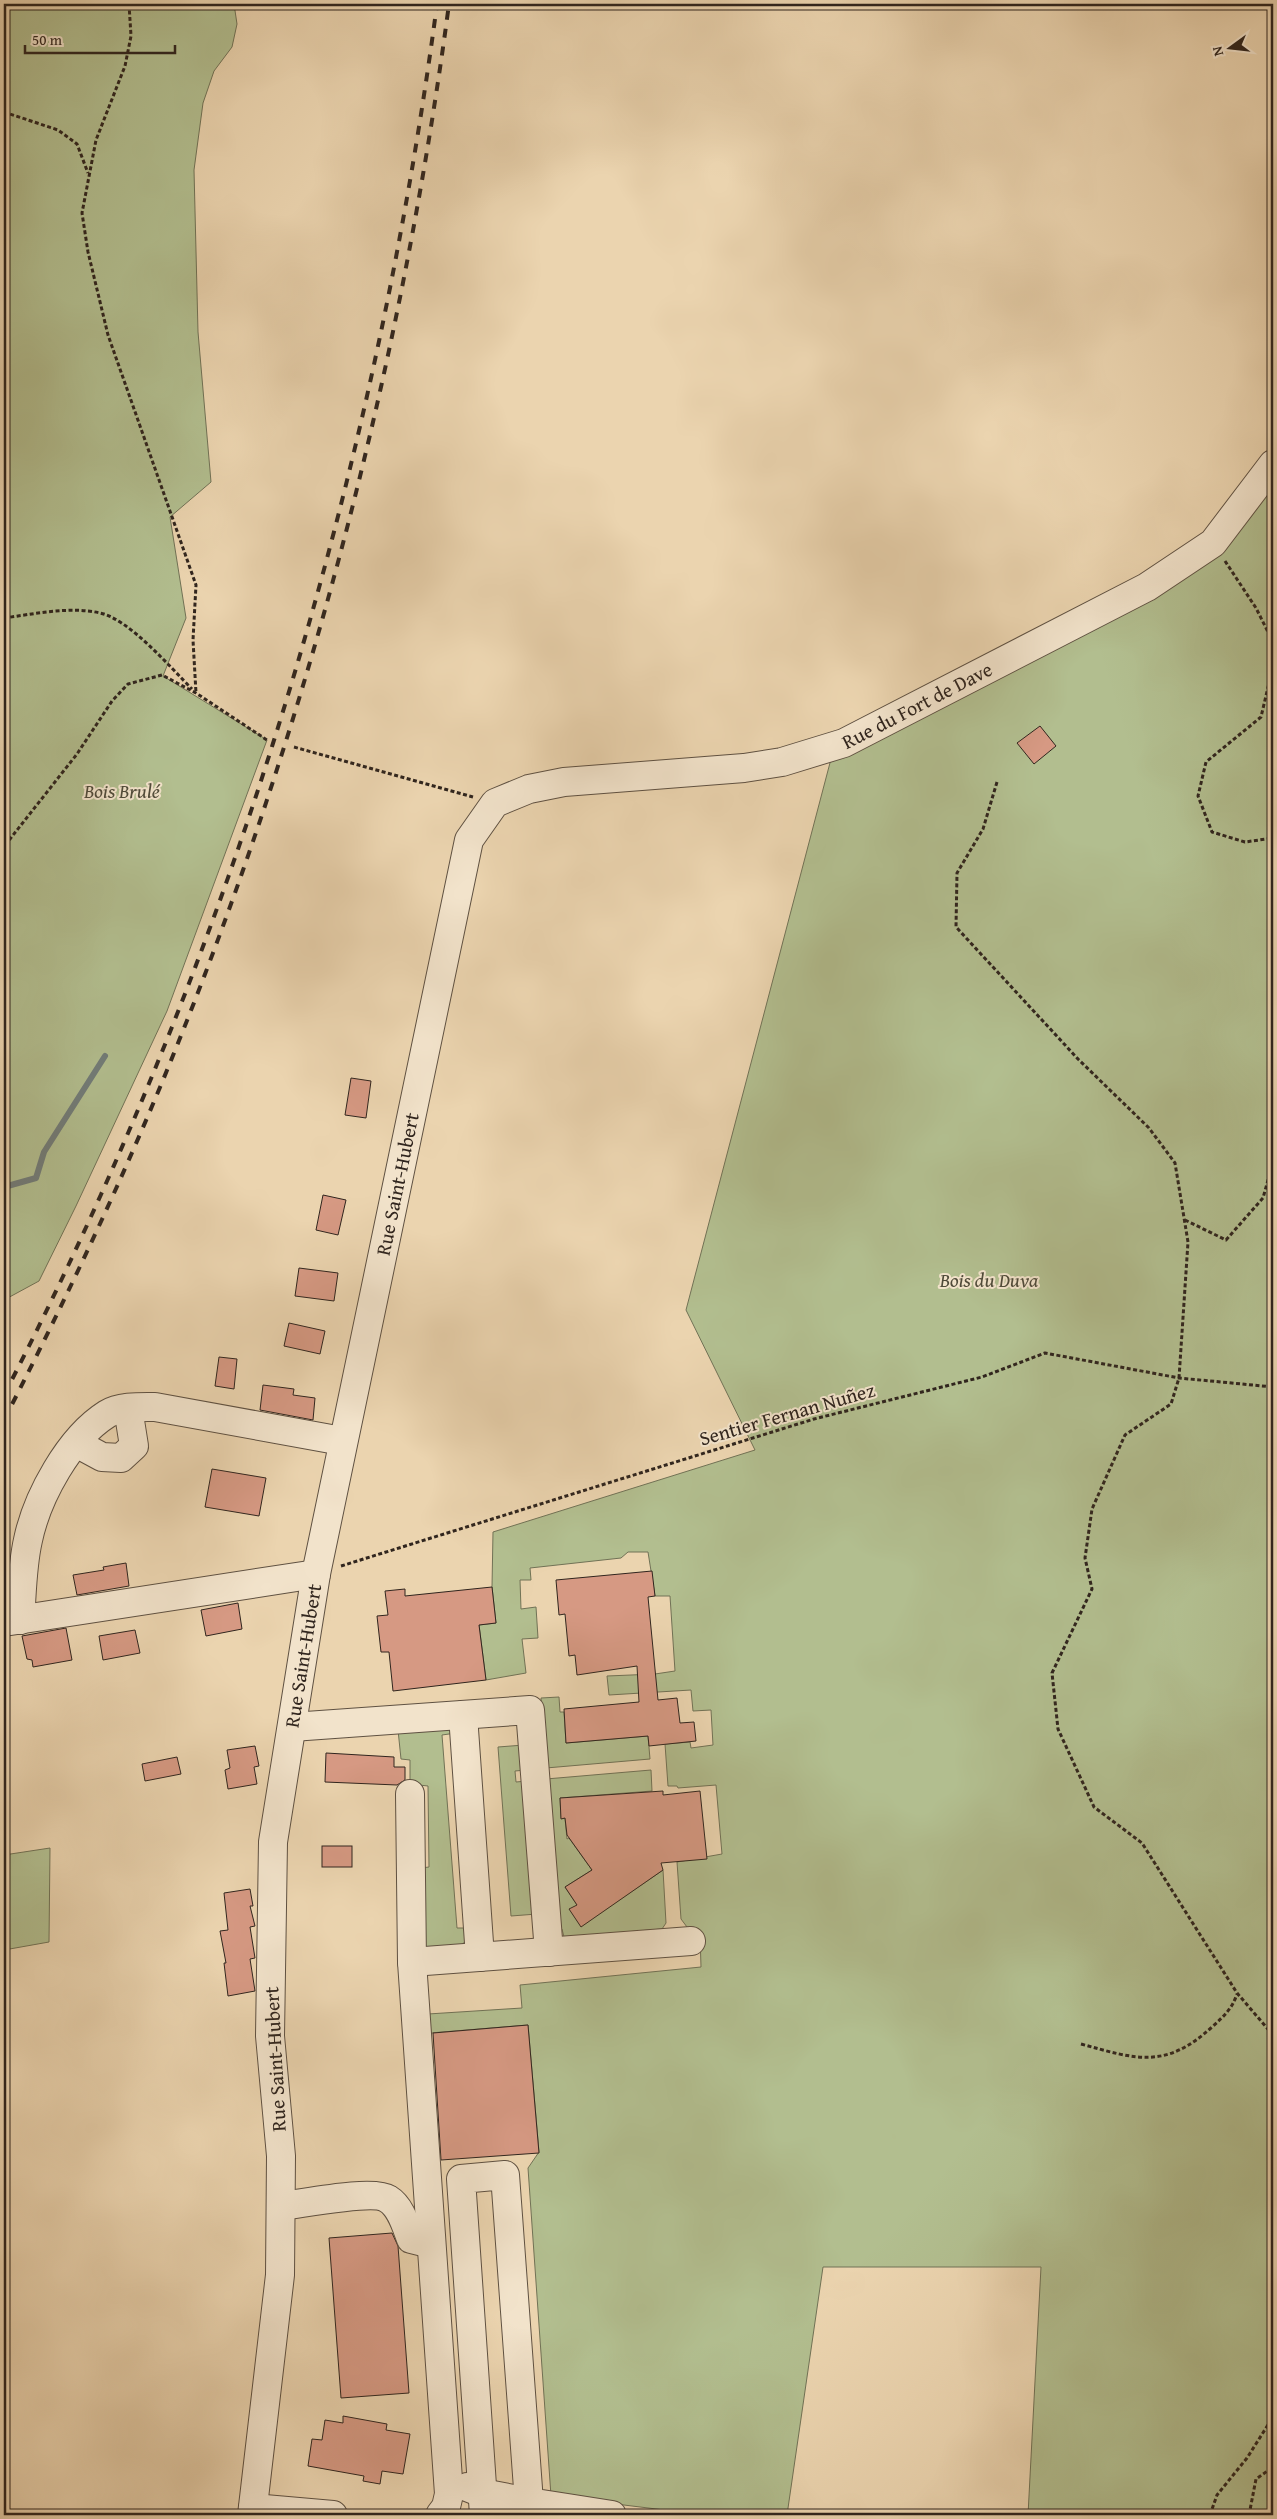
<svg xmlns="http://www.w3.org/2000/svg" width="1277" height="2519" font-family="'Gentium Book Plus',serif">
	<rect width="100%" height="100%" fill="#ebd4af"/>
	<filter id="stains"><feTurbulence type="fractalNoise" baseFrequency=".004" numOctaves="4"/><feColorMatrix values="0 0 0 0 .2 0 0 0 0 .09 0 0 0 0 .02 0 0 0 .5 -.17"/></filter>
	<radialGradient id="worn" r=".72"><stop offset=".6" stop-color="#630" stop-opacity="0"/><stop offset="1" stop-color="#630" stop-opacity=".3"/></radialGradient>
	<g fill="#b2be8f" stroke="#717256">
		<polygon points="4,4 234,4 237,24 232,47 214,71 203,103 194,170 198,332 211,482 170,517 186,618 163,676 267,740 167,1011 76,1206 39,1281 4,1300"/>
		<polygon points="1273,477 1273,2515 1028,2515 1041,2267 823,2267 787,2515 705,2515 551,2496 528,2168 539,2152 528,2025 430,2033 428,2014 522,2008 520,1985 701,1967 700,1935 687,1927 681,1919 677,1862 722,1854 716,1785 678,1788 677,1786 668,1786 665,1744 690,1742 691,1748 713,1745 711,1710 693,1711 691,1690 609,1695 607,1676 655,1674 675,1671 670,1596 655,1596 648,1552 628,1552 621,1558 530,1568 531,1580 520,1580 521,1609 536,1607 538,1638 522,1639 526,1673 486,1680 479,1625 496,1623 492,1587 493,1532 755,1450 686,1310 831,759 1091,627"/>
		<polygon points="559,1697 560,1712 564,1712 566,1743 648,1736 650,1759 546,1768 541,1698"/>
		<polygon points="448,1725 456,1733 442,1735 457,1928 471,1928 468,1938 460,1947 429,1949 423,1945 421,1868 429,1867 428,1786 410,1784 410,1760 401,1759 398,1730"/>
		<polygon points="524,1745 526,1770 515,1771 516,1782 527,1781 537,1914 511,1916 498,1747"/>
		<polygon points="651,1770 652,1791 560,1798 561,1818 565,1818 567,1839 569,1838 592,1870 565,1887 577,1905 581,1926 663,1870 666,1923 662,1929 564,1937 562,1929 558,1929 546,1779"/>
		<polygon points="50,1848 49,1942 4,1950 4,1855"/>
	</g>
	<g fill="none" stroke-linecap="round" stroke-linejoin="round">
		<polyline stroke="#717c79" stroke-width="6" points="4,1187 36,1178 44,1152 105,1056"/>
	</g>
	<g fill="#d69983" stroke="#30251e">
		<polygon points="1040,726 1056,746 1034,764 1017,743"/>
		<polygon points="351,1078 371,1081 366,1118 345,1115"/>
		<polygon points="323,1195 346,1200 338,1235 316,1230"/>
		<polygon points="299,1268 338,1273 334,1301 295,1296"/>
		<polygon points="289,1323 325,1331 320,1354 284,1346"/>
		<polygon points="219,1357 237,1359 234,1389 215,1386"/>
		<polygon points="263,1385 294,1389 293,1395 315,1398 313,1420 260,1410"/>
		<polygon points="212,1469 266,1478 259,1516 205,1507"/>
		<polygon points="126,1563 129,1586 77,1595 73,1575 104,1570 103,1567"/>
		<polygon points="652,1571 655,1596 648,1597 658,1700 677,1698 680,1723 694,1722 696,1741 649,1746 648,1736 566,1743 564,1709 639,1702 637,1666 577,1675 575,1655 569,1656 565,1614 559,1615 556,1580"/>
		<polygon points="492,1587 496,1623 479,1625 486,1680 393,1691 389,1652 381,1652 377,1616 388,1615 385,1591 405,1589 405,1596"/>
		<polygon points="238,1603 242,1629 206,1636 201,1610"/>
		<polygon points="66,1628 72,1660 33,1667 32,1660 27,1659 22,1636"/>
		<polygon points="135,1630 140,1653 103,1660 99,1636"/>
		<polygon points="255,1746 259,1766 254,1767 257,1784 228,1789 225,1770 230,1768 227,1750"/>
		<polygon points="326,1753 394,1757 394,1767 405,1767 405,1780 397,1785 325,1782"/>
		<polygon points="177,1757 181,1774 145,1781 142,1764"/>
		<polygon points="663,1791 663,1795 700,1791 707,1859 661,1863 663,1870 581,1927 569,1909 577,1905 565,1887 592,1870 567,1835 565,1818 561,1819 560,1798"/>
		<rect x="322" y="1846" width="30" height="21"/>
		<polygon points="250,1889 253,1906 250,1906 255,1926 250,1927 255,1958 250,1959 255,1991 228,1996 224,1963 226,1963 220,1931 228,1930 224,1893"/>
		<polygon points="528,2025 539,2153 441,2160 433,2033"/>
		<polygon points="392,2233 398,2246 409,2393 341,2398 329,2238"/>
		<polygon points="343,2416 387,2424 386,2430 410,2434 403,2474 382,2471 380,2484 363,2481 364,2476 308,2466 312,2439 322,2440 325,2420 343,2423"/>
	</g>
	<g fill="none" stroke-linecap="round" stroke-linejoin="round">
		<g stroke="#5f5142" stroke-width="30">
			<g id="minor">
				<polyline points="76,1443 102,1457 121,1458 134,1446 128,1408"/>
				<path d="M 20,1620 C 22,1594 22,1566 28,1540 C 37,1497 69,1438 107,1414 C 120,1406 141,1407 155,1407 L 342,1441"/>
				<polyline points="4,1622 316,1574"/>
				<polyline points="463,1715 480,1957"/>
				<polyline points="292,1727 530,1710 549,1952"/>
				<polyline points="410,1794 412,1962 449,2494 446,2507 440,2515"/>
				<polyline points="412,1962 691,1941"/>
				<path d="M 281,2206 C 301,2204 373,2189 388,2199 C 401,2207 406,2226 411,2239 L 431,2244"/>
				<polyline points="467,2487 482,2493 529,2502"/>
				<polyline points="253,2508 333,2515"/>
				<path id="s1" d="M 252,2515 L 280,2275 L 281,2156 L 270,2036 L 273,1842 L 316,1574 L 469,840 L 495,803 L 529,789 L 564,782 L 744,768 L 782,762 L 844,743 L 1147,587 L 1213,543 L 1273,464"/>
				<polyline points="484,2515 461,2179 505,2175 529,2502 612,2515"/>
			</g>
		</g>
		<g stroke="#30251e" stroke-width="3" stroke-dasharray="4 2.5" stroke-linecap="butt">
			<polyline points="129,4 131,36 125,66 96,140 82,213 88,252 108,335 196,585 193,640 196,693"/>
			<polyline points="4,112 58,130 77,144 88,173"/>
			<polyline points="1225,561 1256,608 1273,642"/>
			<path d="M 4,618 C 34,614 70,606 100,613 C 129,619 170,667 192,689"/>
			<polyline points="1273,666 1261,717 1206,762 1198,796 1212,832 1245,842 1273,838"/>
			<polyline points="294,747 473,797"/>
			<polyline points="997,782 983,829 957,873 956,927 1078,1059 1149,1128 1175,1163 1188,1242 1179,1378 1171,1404 1125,1435 1092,1509 1085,1558 1092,1589 1052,1673 1058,1729 1094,1807 1142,1843 1237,1993 1273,2035"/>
			<polyline points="4,852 10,839 77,754 112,701 128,684 162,675 196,693 267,740"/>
			<polyline points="1185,1220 1226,1240 1263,1198 1273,1162"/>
			<polyline points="341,1566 814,1419 982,1377 1045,1353 1179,1378 1273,1387"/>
			<path d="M 1081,2044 C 1136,2059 1165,2070 1212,2027 C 1224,2016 1232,2009 1237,1994"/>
			<polyline points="1210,2515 1217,2495 1247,2458 1273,2417"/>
			<polyline points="1249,2515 1256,2479 1273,2467"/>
		</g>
		<use href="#minor" stroke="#f2e3cb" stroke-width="28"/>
		<g stroke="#30251e" stroke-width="4" stroke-dasharray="9 9" stroke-linecap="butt">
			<path d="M 4,1395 C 229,961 373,488 437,4"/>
			<path d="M 4,1420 C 61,1309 115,1196 163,1080 C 305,736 400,373 449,4"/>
		</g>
	</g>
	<g text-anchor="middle" stroke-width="4" stroke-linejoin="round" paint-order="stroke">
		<g font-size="20" fill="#30251e" stroke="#f2e3cb">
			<text dy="7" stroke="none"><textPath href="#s1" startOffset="2180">Rue du Fort de Dave</textPath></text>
			<text dy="7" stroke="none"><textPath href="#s1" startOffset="1345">Rue Saint-Hubert</textPath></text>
			<text transform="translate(787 1414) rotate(-16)" y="7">Sentier Fernan Nuñez</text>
			<text dy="7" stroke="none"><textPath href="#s1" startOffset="864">Rue Saint-Hubert</textPath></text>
			<text transform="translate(275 2059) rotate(-93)" y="7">Rue Saint-Hubert</text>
		</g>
		<g font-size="20" font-style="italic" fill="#504b3a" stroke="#f2e3cb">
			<text x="122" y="798">Bois Brulé</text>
			<text x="989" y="1287">Bois du Duva</text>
		</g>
	</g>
	<rect width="1277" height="2519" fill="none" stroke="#ebd4af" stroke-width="20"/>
	<rect x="5" y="5" width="1267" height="2509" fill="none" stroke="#30251e" stroke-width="2.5"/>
	<rect x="10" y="10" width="1257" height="2499" fill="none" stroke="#30251e"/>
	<g transform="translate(1230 48) rotate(255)" stroke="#f2e3cb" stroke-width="4" paint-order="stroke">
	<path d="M0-4L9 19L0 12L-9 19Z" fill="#30251e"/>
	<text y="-8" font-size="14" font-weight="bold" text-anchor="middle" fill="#30251e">N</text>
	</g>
	<path d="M25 45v8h150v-8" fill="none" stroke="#30251e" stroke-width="2.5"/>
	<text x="32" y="45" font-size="15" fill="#30251e" stroke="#f2e3cb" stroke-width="4" paint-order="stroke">50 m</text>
	<rect width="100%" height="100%" filter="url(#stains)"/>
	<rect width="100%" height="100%" fill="url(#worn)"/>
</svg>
